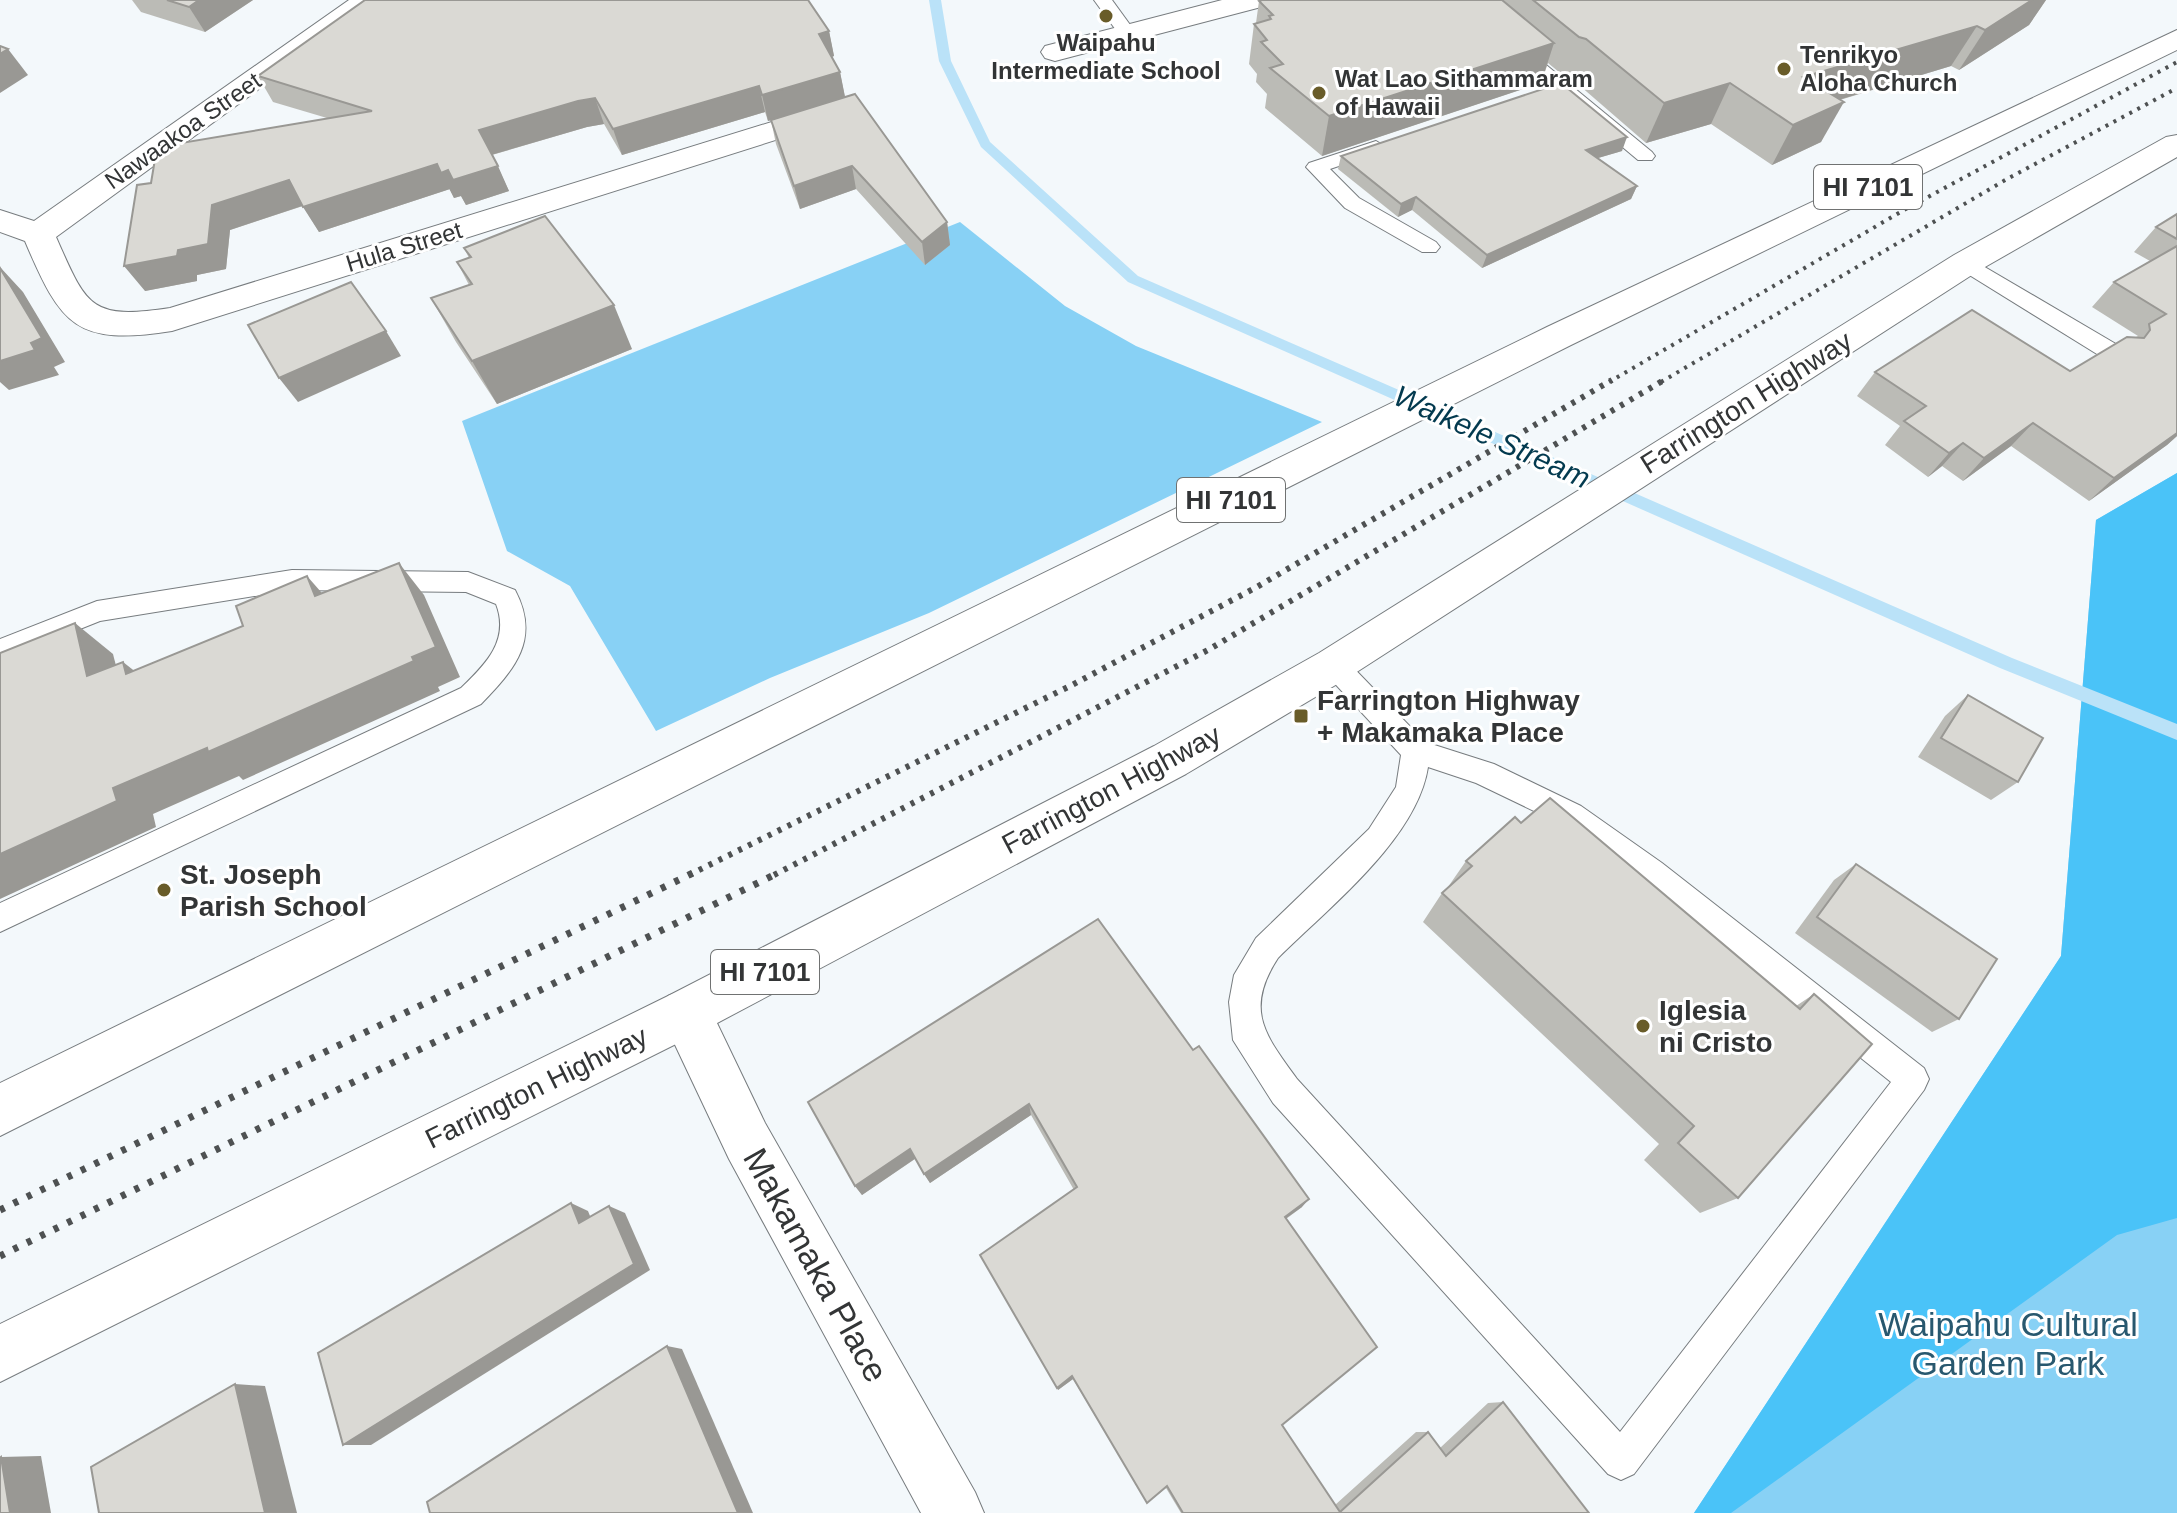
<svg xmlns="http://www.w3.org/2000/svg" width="2177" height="1513" font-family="Arial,sans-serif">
	<rect width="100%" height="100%" fill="#f3f8fb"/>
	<g fill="#88d1f5">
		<polygon points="960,222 1065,306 1136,346 1322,422 929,613 770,678 656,731 570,586 507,551 462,421"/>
		<polygon points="2177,473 2177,1513 1694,1513 2061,956 2096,520"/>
	</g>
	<polygon fill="#4ac3f8" points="2177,473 2177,1218 2117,1235 1731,1513 1694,1513 2061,956 2096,520"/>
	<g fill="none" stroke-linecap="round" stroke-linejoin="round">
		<polygon fill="#bae2f8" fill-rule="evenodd" points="929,0 941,0 951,61 990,142 1138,276 2012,658 2177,724 2177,740 2000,668 1128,282 981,147 939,61"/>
		<g stroke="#777c7f" stroke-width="2">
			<g id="service">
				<polygon points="1094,0 1112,0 1136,33 1133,37 1121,37"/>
				<polygon points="1447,0 1467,0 1652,152 1655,156 1652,160 1638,160"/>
				<polygon points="1376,141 1386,147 1383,151 1330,169 1359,198 1436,242 1440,247 1436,252 1422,252 1345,208 1306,167 1309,163"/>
				<polygon points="1966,256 2121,347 2124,353 2121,359 2105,359 1958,268 1955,263 1958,258"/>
				<path d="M 292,570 L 468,572 L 515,590 C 541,639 515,669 481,704 L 0,932 L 0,903 L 461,688 C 486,664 510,640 496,604 L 466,592 L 292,590 L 100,621 L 0,661 L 0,639 L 97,601 Z"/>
				<path d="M 1334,654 L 1343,657 L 1425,742 L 1494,764 L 1581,806 L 1662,863 L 1924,1068 L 1929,1079 L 1924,1090 L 1634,1474 L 1621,1480 L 1608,1474 L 1273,1103 L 1233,1040 L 1229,1002 L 1234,975 L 1256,938 L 1369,829 L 1396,787 L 1401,755 L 1325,673 L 1321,665 L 1325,657 ZM 1428,767 L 1476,783 L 1561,824 L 1642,883 L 1891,1082 L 1620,1432 L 1297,1079 C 1265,1035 1244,1010 1278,958 C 1328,908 1417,839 1428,767 Z"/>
			</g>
		</g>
		<g stroke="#777c7f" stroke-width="2">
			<g id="minor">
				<path d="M 349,0 L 381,0 L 56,237 C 87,307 90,320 170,308 L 820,107 L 831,104 L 842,107 L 846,113 L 842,119 L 172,331 C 76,346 61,326 25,241 L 0,232 L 0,210 L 34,221 Z"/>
				<polygon points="1222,0 1269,0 1265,6 1055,61 1045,58 1041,52 1045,46"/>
				<polygon points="686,989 704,996 765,1123 975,1492 984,1513 921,1513 729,1159 668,1030 661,1013 668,996"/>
			</g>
		</g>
		<g stroke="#777c7f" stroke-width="2">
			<g id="primary">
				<polygon points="2177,30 2177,50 1571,345 0,1136 0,1083 1547,327"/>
				<polygon points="2177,135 2177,157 1978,271 1349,677 1186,774 704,1030 0,1382 0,1324 668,996 1154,746 1319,653 1954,255 2166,137"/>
			</g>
		</g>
		<use href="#service" fill="#fff" fill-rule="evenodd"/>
		<use href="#minor" fill="#fff" fill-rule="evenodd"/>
		<use href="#primary" fill="#fff" fill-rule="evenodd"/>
		<g stroke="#4e5152" stroke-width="4" stroke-dasharray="3 6" stroke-linecap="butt">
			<polyline points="1609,382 1904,210 2177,62"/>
			<polyline points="1661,382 2007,179 2177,88"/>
		</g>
		<g stroke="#4e5152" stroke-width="6" stroke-dasharray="4 7" stroke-linecap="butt">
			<polyline points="689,875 1072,685 1255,588 1612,380"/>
			<polyline points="774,875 1208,650 1664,380"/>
		</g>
		<g stroke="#4e5152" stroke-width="7" stroke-dasharray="5 10" stroke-linecap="butt">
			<polyline points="0,1210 693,873"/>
			<polyline points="0,1256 778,873"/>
		</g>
	</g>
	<g fill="#bbbbb6">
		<polygon points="132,0 253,0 205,32 141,12"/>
		<polygon points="1262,0 2046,0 2029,25 1959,70 1951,66 1840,100 1821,142 1772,165 1711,124 1646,143 1572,79 1565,77 1548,63 1541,83 1322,156 1265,108 1267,94 1256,82 1257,74 1249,64 1254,24 1256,23 1259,1"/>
		<polygon points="829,31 834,56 832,57 840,72 845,97 768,121 765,112 622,155 604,124 587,127 492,155 509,191 466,205 461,196 454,198 450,189 319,232 303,206 230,230 226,269 197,275 197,281 145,291 151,183 327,118 273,102 258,76"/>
		<polygon points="855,94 947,222 950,245 925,265 856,189 800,209 776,144 771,120"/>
		<polygon points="1622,151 1598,158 1637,186 1631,199 1482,268 1412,210 1398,217 1338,169 1341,156"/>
		<polygon points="2177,214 2177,436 2167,445 2089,501 2011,446 1963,481 1942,466 1928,477 1885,445 1900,426 1857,396 1875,372 2070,371 2136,337 2138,336 2092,307 2114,282 2150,261 2134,252 2156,227"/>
		<polygon points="464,248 632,349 497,404 456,342 431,298 469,285 457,262 469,258"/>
		<polygon points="1968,695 2018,782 1991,800 1918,757 1945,716"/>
		<polygon points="1521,823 1796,1006 1814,994 1738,1198 1700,1213 1644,1160 1659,1144 1423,922 1442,893 1448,887 1466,861"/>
		<polygon points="1856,864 1959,1019 1932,1032 1795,933 1834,880"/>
		<polygon points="1098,919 1302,1207 1286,1219 1282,1425 1335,1505 1416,1432 1428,1432 1440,1448 1488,1403 1503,1402 1589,1513 1181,1513 1166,1488 1147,1503 1073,1379 1058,1390 1074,1190 1031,1115 930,1183 915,1159 862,1195 855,1186"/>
	</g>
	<g fill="#999894">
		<polygon points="199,0 253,0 205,32 189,7"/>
		<polygon points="2032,0 2046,0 2029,25 1959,70 1985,30"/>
		<polygon points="1977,26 1951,66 1782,117 1803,77"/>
		<polygon points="829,31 834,56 824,59 819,34"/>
		<polygon points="1554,43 1541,83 1322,156 1329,116"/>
		<polygon points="8,49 28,75 0,93 0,54"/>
		<polygon points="840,72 845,97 768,121 762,95"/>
		<polygon points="1730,83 1711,124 1646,143 1664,103"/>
		<polygon points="759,86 765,112 622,155 613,129"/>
		<polygon points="595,98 604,124 587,127 491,155 479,130 578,101"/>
		<polygon points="1844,102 1821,142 1772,165 1793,125"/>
		<polygon points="1627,137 1622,151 1581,163 1586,150"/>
		<polygon points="437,164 450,189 319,232 303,207"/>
		<polygon points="498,166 509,191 466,205 461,196 454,198 441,173 448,170"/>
		<polygon points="852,166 856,189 800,209 794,186"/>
		<polygon points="289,180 305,205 230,230 226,269 197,275 197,281 145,291 124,266 178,250 212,205"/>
		<polygon points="1637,186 1631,199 1482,268 1487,255"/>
		<polygon points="1416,197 1412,210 1398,217 1401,204"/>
		<polygon points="947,222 950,245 925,265 922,242"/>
		<polygon points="0,267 23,292 65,362 54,367 59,375 9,390 0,382 0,361 31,343"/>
		<polygon points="614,305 632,349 497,404 472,361"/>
		<polygon points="386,331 401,356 298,402 279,378"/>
		<polygon points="2033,423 2011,446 1963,481 1984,458"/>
		<polygon points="2177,433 2177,436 2167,445 2089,501 2114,478"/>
		<polygon points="1963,443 1942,466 1928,477 1949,453"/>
		<polygon points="399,563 424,595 460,677 438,687 440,691 243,780 239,776 153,814 156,827 0,899 0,854 113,788 412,657"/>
		<polygon points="307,576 335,608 315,596"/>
		<polygon points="75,623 113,654 126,705 87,676"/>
		<polygon points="123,662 160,691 126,674"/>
		<polygon points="1029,1104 1031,1115 930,1183 924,1174"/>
		<polygon points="910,1149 916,1158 862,1195 855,1186"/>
		<polygon points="1309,1199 1302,1207 1278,1224 1285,1217"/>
		<polygon points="571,1203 588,1211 596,1231 579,1223"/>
		<polygon points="609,1206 625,1213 650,1270 371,1445 343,1445"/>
		<polygon points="667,1346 682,1349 753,1513 738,1513"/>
		<polygon points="1072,1376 1073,1379 1058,1390 1057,1388"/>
		<polygon points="235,1384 265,1386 297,1513 265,1513"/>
		<polygon points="41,1456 51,1513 10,1513 1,1457"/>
	</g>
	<g fill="#dad9d4" stroke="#999894" stroke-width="2">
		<polygon points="167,0 199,0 189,7"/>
		<polygon points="365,0 808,0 829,31 819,34 840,72 762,95 759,86 613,129 595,98 578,101 479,130 498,166 453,180 448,170 441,173 437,164 303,207 289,180 212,205 208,244 178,250 177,256 124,266 137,185 151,183 157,147 372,111 258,76"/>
		<polygon points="1262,0 1502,0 1554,43 1329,116 1270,68 1283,64 1261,42 1267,40 1254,24 1271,19 1269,16 1273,15 1259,1"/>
		<polygon points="1533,0 2032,0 1985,30 1977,26 1803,77 1844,102 1793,125 1730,83 1664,103 1586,39 1579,37"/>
		<polygon points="0,46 8,49 0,54"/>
		<polygon points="1561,83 1627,137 1586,150 1637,186 1487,255 1416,197 1401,204 1341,156"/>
		<polygon points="855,94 947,222 922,242 852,166 794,186 771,120"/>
		<polygon points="2177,214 2177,239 2156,227"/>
		<polygon points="545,216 614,305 472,361 431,298 472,284 457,262 471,257 464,248"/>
		<polygon points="2177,246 2177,433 2114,478 2033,423 1984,458 1963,443 1949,453 1904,421 1926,406 1875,372 1972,310 2070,371 2127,337 2144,338 2150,330 2149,324 2166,314 2114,282"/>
		<polygon points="0,268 42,338 31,343 35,350 0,361"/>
		<polygon points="351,282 386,331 279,378 248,325"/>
		<polygon points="399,563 436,647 412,657 414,661 208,752 207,748 113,788 117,801 0,854 0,653 75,623 87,676 123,662 126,674 243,626 236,606 307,576 315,596"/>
		<polygon points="1968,695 2043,738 2018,782 1941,738"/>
		<polygon points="1550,798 1800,1009 1814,994 1872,1044 1738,1198 1678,1143 1694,1126 1442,893 1472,866 1466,861 1515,817 1521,823"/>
		<polygon points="1856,864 1997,959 1959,1019 1817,917"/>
		<polygon points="1098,919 1193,1050 1199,1046 1309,1199 1285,1217 1377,1347 1282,1425 1340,1512 1428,1432 1446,1456 1503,1402 1589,1513 1183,1513 1167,1486 1147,1503 1072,1376 1057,1388 980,1255 1077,1187 1029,1104 924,1174 910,1149 855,1186 808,1102"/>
		<polygon points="571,1203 579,1223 609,1206 634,1264 343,1445 318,1353"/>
		<polygon points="667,1346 738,1513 430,1513 427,1502"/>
		<polygon points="235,1384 265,1513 99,1513 91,1467"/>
		<polygon points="1,1457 10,1513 0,1513 0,1458"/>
	</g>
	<g fill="#695c29" stroke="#fff" stroke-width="3">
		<circle cx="1106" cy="16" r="8"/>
		<circle cx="1784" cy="69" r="8"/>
		<circle cx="1319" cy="93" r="8"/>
		<rect x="1293" y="708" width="16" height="16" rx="4"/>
		<circle cx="164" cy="890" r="8"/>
		<circle cx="1643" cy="1026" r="8"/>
	</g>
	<g text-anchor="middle" stroke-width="6" stroke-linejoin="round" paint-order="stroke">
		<g font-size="24" font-weight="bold" fill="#333536" stroke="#fff" text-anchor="start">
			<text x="1106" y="51" text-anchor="middle">Waipahu<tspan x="1106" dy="28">Intermediate School</tspan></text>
			<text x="1800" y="63">Tenrikyo<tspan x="1800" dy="28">Aloha Church</tspan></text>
			<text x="1335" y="87">Wat Lao Sithammaram<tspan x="1335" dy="28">of Hawaii</tspan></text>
		</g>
		<g font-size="24" fill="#333536" stroke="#fff">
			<text transform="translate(183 131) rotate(-35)" y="8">Nawaakoa Street</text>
			<text transform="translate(404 247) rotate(-17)" y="8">Hula Street</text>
		</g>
		<g fill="#fff" stroke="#707272" stroke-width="2">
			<rect x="1814" y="165" width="108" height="44" rx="6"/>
			<rect x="1177" y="478" width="108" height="44" rx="6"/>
			<rect x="711" y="950" width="108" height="44" rx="6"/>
		</g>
		<g font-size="26" font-weight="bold" fill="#333536">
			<text x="1868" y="196">HI 7101</text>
			<text x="1231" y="509">HI 7101</text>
			<text x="765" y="981">HI 7101</text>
		</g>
		<g font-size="28" fill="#333536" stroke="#fff">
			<text transform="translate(1746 402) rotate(-32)" y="10">Farrington Highway</text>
			<text transform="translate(1111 789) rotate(-28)" y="10">Farrington Highway</text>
			<text transform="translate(536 1087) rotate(-26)" y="10">Farrington Highway</text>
		</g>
		<g font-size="28" font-weight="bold" fill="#333536" stroke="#fff" text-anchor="start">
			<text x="1317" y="710">Farrington Highway<tspan x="1317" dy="32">+ Makamaka Place</tspan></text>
			<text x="180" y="884">St. Joseph<tspan x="180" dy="32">Parish School</tspan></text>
			<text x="1659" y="1020">Iglesia<tspan x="1659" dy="32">ni Cristo</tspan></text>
		</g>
		<g font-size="30" font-style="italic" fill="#033a4f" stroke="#fff">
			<text transform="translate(1492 437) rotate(24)" y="10">Waikele Stream</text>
		</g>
		<g font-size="34" fill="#333536" stroke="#fff">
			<text transform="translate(816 1265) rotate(61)" y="12">Makamaka Place</text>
		</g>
		<g font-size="34" fill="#28586f" stroke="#fff">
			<text x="2008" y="1336">Waipahu Cultural<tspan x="2008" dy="39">Garden Park</tspan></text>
		</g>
	</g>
</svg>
